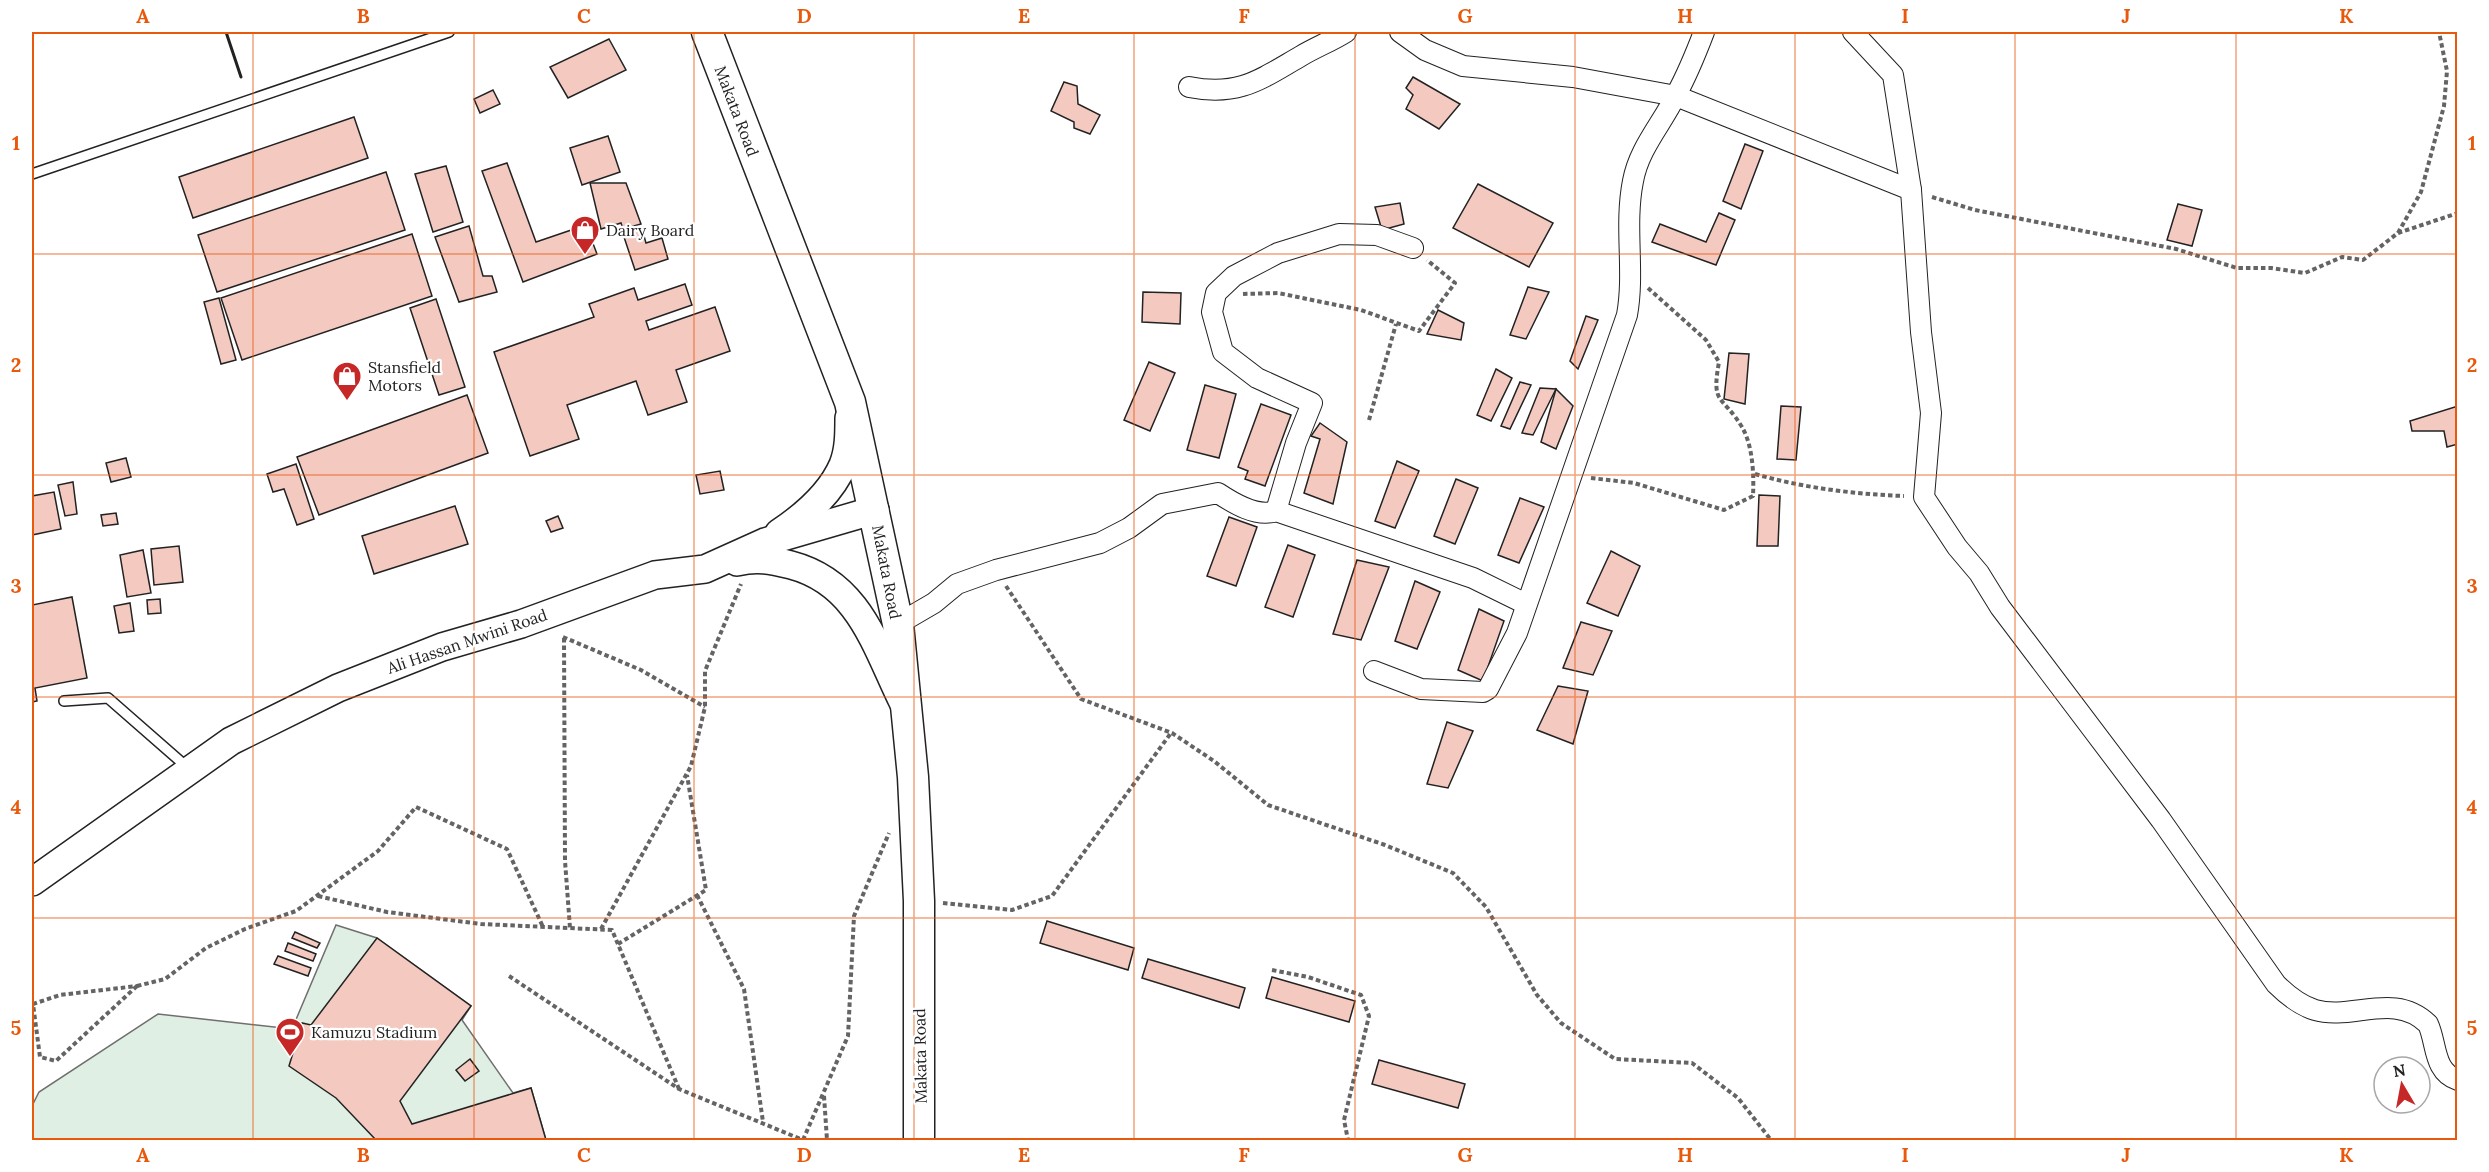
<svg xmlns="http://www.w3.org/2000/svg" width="2489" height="1172" font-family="Lora,serif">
	<rect width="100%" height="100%" fill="#fff"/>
	<polygon fill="#e0efe3" stroke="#6f6f6f" stroke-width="1.5" points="336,925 377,938 471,1006 462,1020 513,1093 531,1088 546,1140 32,1140 32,1106 39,1092 158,1014 292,1029"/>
	<g fill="#f3c9c0" stroke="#222" stroke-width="1.5">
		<polygon points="609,39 626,70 568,98 550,67"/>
		<polygon points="1413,77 1460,104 1439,129 1406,109 1413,95 1406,88"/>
		<polygon points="1064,82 1077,86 1078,104 1100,115 1090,134 1074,128 1074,122 1051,111"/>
		<polygon points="493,90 500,104 480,113 474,99"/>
		<polygon points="354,117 368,158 193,218 179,177"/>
		<polygon points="608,136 620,172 582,185 570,148"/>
		<polygon points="1745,144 1763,151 1741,209 1723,201"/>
		<polygon points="507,163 536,242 586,225 597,254 523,282 482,171"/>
		<polygon points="446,166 463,222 433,232 415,174"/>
		<polygon points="386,172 405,230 217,292 198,235"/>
		<polygon points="590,183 626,183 641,224 623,229 621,223 601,229"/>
		<polygon points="1478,184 1553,223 1529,267 1453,228"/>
		<polygon points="1400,203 1404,224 1382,230 1375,207"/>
		<polygon points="2178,204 2202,210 2192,246 2167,240"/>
		<polygon points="1719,213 1735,220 1716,265 1652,242 1660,224 1706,242"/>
		<polygon points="469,226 483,276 492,276 497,292 459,302 435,237"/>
		<polygon points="642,229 646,243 662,238 668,259 635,270 623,234"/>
		<polygon points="412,234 432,296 242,360 221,298"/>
		<polygon points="685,284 692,305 646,321 649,330 715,307 730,351 676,370 687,402 648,415 636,381 567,405 579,439 530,456 494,352 594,317 589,304 634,288 638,300"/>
		<polygon points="1528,287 1549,292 1526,339 1510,335"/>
		<polygon points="1143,292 1181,293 1180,324 1142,322"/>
		<polygon points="219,298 236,360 221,364 204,302"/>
		<polygon points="436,299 465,387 439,395 410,308"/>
		<polygon points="1438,310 1464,323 1461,340 1427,334"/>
		<polygon points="1586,316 1598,320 1578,369 1570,361"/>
		<polygon points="1729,353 1749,354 1745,404 1724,399"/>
		<polygon points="1149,362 1175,373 1150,431 1124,420"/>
		<polygon points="1496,369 1512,378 1491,421 1477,415"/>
		<polygon points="1520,382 1531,385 1510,429 1501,426"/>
		<polygon points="1205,385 1236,394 1219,458 1187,450"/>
		<polygon points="1540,388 1556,389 1533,435 1522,433"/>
		<polygon points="1556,389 1573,406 1556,449 1541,442"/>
		<polygon points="467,395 488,453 319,515 297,457"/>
		<polygon points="1261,404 1291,415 1265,486 1245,479 1248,471 1238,467"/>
		<polygon points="1781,406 1801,407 1796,460 1777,459"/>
		<polygon points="2458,406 2458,444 2447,447 2444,431 2412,431 2410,421"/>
		<polygon points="1320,423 1347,442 1333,504 1304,493 1320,439 1311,436"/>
		<polygon points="126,458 131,477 111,482 106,463"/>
		<polygon points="1397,461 1419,471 1395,528 1375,521"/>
		<polygon points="296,464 314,519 297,525 284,489 273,492 267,474"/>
		<polygon points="720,471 724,490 700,494 696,475"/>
		<polygon points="1456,479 1478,488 1455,544 1434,536"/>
		<polygon points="73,482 77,514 65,516 58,485"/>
		<polygon points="54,492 61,529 32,535 32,496"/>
		<polygon points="1759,495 1780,496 1778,546 1757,546"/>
		<polygon points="1520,498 1544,507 1519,563 1498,555"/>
		<polygon points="455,506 468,544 374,574 362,536"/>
		<polygon points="116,513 118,524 103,526 101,515"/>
		<polygon points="558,516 563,528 551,532 546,521"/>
		<polygon points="1229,517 1257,527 1236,586 1207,576"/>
		<polygon points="1288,545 1315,555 1293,617 1265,607"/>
		<polygon points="179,546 183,582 154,585 151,549"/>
		<polygon points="143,550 151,593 127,597 120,555"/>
		<polygon points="1611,551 1640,566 1618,616 1587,603"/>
		<polygon points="1357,560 1389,567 1361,640 1333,634"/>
		<polygon points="1415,581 1440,592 1417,649 1395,641"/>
		<polygon points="72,597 87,678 35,688 37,701 32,702 32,605"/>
		<polygon points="160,599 161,613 148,614 147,600"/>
		<polygon points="130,603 134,631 119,633 114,606"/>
		<polygon points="1479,609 1504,621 1483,681 1458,670"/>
		<polygon points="1581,622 1612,631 1593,675 1563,668"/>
		<polygon points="1558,686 1588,691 1573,744 1537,730"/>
		<polygon points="1447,722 1473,731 1448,788 1427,784"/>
		<polygon points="1047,921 1134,948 1128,970 1040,943"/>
		<polygon points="295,932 320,943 317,948 292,938"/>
		<polygon points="377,938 471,1006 400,1101 412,1124 531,1088 546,1140 376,1140 336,1098 289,1066 302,1023 311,1025"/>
		<polygon points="288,943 316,954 313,961 285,951"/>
		<polygon points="278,956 311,968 308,976 274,964"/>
		<polygon points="1148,959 1245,988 1239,1008 1142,978"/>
		<polygon points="1272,977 1355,1001 1349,1022 1266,998"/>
		<polygon points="470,1059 479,1071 465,1081 456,1070"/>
		<polygon points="1379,1060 1465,1084 1458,1108 1372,1084"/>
	</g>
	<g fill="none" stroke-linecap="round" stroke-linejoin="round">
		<g stroke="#222" stroke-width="12">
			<g id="service">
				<polyline points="32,174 449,32"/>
				<polyline points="64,701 108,698 188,768"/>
			</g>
		</g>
		<g stroke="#222" stroke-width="22">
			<g id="minor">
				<path d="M 1400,32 L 1425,50 L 1463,66 L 1573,77 L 1676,96 L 1911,190 L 1921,332 L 1931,413 L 1924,497 L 1957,547 L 1979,573 L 2000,607 L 2161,820 L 2276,984 C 2287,995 2299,1005 2315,1010 C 2352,1021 2394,991 2428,1024 C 2437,1043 2433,1072 2458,1080"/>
				<polyline points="1853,32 1893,75 1911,190"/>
				<path d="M 1189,87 C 1239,97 1261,79 1301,56 C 1316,47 1332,41 1346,32"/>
				<polyline points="1276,511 1296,443 1312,403 1257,378 1223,352 1212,312 1216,293 1234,276 1278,253 1339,234 1377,235 1413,248"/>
				<path d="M 898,624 L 934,603 L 957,584 L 996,570 L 1100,543 L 1129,528 L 1162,504 L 1218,493 C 1233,503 1257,518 1276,511 L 1473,578 L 1526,604"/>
				<path d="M 1374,671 L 1421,689 L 1483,692 L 1488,689 L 1517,633 L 1627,315 C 1635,271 1624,226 1633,181 C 1639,148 1662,124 1676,95 C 1687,75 1696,53 1704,32"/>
			</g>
		</g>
		<g stroke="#222" stroke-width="30">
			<g id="secondary">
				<path d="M 779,533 C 803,517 831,493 843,465 C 849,450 849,434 849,418"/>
				<path d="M 737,562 C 757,557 771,560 791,565 C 859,583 875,645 903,702"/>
				<polyline points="32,882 231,741 338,688 442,647 521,624 655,575 705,569 765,542 875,510"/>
			</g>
		</g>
		<g stroke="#222" stroke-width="33">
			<polyline id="primary" points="707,32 850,402 898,624 913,777 919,901 919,1140"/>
		</g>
		<g stroke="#646464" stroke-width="4" stroke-dasharray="4.5 3" stroke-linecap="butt">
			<polyline points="1932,197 1975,210 2176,249 2237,268 2271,268 2305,273 2342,257 2363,260 2398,233 2458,213"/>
			<polyline points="2398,233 2421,192 2444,106 2447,71 2439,32"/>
			<polyline points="1243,294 1278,293 1361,310 1419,331 1455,283 1427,260"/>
			<polyline points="1369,420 1396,324"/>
			<path d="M 1755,474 C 1804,488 1853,494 1904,496"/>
			<path d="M 1591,478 L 1634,483 L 1724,510 L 1753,496 C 1754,475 1753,446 1742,427 C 1722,394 1711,406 1719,362 L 1706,340 L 1648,288"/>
			<polyline points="1006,586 1081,699 1172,733 1214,761 1268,805 1385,845 1453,873 1486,907 1537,995 1561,1023 1615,1059 1692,1063 1738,1098 1771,1140"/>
			<polyline points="563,637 641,670 705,707"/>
			<polyline points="564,638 565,861 570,928"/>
			<polyline points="697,895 744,989 763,1122"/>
			<polyline points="318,896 387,912 481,924 612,930 679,1089"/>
			<polyline points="943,903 1012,910 1052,896 1171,733"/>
			<polyline points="601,929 691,766 705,707 705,671 741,584"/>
			<polyline points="618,944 706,890 687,775"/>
			<polyline points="1272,970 1308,977 1361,995 1369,1016 1344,1120 1348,1140"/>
			<polyline points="509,976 679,1089 803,1140"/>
			<polyline points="137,986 165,979 206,948 245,929 296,911 378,851 416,807 507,849 543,927"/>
			<polygon points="137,986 56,1061 40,1057 33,1004 60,995"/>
			<polyline points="824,1096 827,1140"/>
			<polyline points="803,1140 848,1036 854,916 889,833"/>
		</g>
		<use href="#service" stroke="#fff" stroke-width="9"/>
		<use href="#minor" stroke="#fff" stroke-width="20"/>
		<use href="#secondary" stroke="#fff" stroke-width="27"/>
		<use href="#primary" stroke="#fff" stroke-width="30"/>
		<polyline stroke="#222" stroke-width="3" points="226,32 241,77"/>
	</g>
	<path fill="none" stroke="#e8590c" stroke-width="1.5" stroke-opacity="0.55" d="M 253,32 L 253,1140M 474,32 L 474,1140M 694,32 L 694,1140M 914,32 L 914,1140M 1134,32 L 1134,1140M 1355,32 L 1355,1140M 1575,32 L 1575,1140M 1795,32 L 1795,1140M 2015,32 L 2015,1140M 2236,32 L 2236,1140M 32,254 L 2458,254M 32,475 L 2458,475M 32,697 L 2458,697M 32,918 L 2458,918"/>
	<defs>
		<g id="shop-pin" transform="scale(1.5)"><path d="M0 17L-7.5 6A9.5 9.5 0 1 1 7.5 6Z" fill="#c62828" stroke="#fff"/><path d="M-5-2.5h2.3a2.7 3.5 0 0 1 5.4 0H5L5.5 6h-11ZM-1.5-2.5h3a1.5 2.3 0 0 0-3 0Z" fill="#fff"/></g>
		<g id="stadium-pin" transform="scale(1.5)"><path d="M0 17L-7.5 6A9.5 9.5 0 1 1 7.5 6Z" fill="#c62828" stroke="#fff"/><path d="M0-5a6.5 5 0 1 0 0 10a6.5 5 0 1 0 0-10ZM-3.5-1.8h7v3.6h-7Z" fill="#fff"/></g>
	</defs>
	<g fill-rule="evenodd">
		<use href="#shop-pin" x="585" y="230"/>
		<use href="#shop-pin" x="347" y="376"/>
		<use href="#stadium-pin" x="290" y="1032"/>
	</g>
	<g text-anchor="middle" stroke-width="4.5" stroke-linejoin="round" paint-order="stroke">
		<g font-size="16" fill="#222" stroke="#fff">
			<text transform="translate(737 111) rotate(69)" y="6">Makata Road</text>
			<text transform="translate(887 572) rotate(79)" y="6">Makata Road</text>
			<text transform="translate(467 641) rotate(-19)" y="6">Ali Hassan Mwini Road</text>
			<text transform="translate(920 1056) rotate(-91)" y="6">Makata Road</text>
		</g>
		<g font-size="16" fill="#222" stroke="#fff" text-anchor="start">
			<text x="606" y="236">Dairy Board</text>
			<text x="368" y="373">Stansfield<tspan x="368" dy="18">Motors</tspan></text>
			<text x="311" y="1038">Kamuzu Stadium</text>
		</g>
	</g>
	<rect width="2489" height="1172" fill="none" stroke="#ffffff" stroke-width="66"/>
	<g transform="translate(2402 1085) rotate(350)"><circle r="28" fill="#ffffff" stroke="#a7a7a7" stroke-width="1.5"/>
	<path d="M0-4.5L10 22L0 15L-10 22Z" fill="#c62828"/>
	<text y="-9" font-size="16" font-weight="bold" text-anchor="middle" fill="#222222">N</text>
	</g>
	<rect x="33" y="33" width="2423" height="1106" fill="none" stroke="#e8590c" stroke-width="2"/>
	<g font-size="20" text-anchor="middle" font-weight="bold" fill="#e8590c">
		<text x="143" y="23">A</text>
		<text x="363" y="23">B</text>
		<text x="584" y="23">C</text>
		<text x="804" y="23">D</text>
		<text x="1024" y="23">E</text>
		<text x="1244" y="23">F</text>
		<text x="1465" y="23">G</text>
		<text x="1685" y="23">H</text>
		<text x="1905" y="23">I</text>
		<text x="2126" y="23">J</text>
		<text x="2346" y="23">K</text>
		<text x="16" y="150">1</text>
		<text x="2472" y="150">1</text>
		<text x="16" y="372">2</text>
		<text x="2472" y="372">2</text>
		<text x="16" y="593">3</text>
		<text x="2472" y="593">3</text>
		<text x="16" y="814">4</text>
		<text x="2472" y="814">4</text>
		<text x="16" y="1035">5</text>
		<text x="2472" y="1035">5</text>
		<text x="143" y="1162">A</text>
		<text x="363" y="1162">B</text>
		<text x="584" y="1162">C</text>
		<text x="804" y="1162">D</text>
		<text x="1024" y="1162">E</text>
		<text x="1244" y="1162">F</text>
		<text x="1465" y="1162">G</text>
		<text x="1685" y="1162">H</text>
		<text x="1905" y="1162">I</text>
		<text x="2126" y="1162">J</text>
		<text x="2346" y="1162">K</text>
	</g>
</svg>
